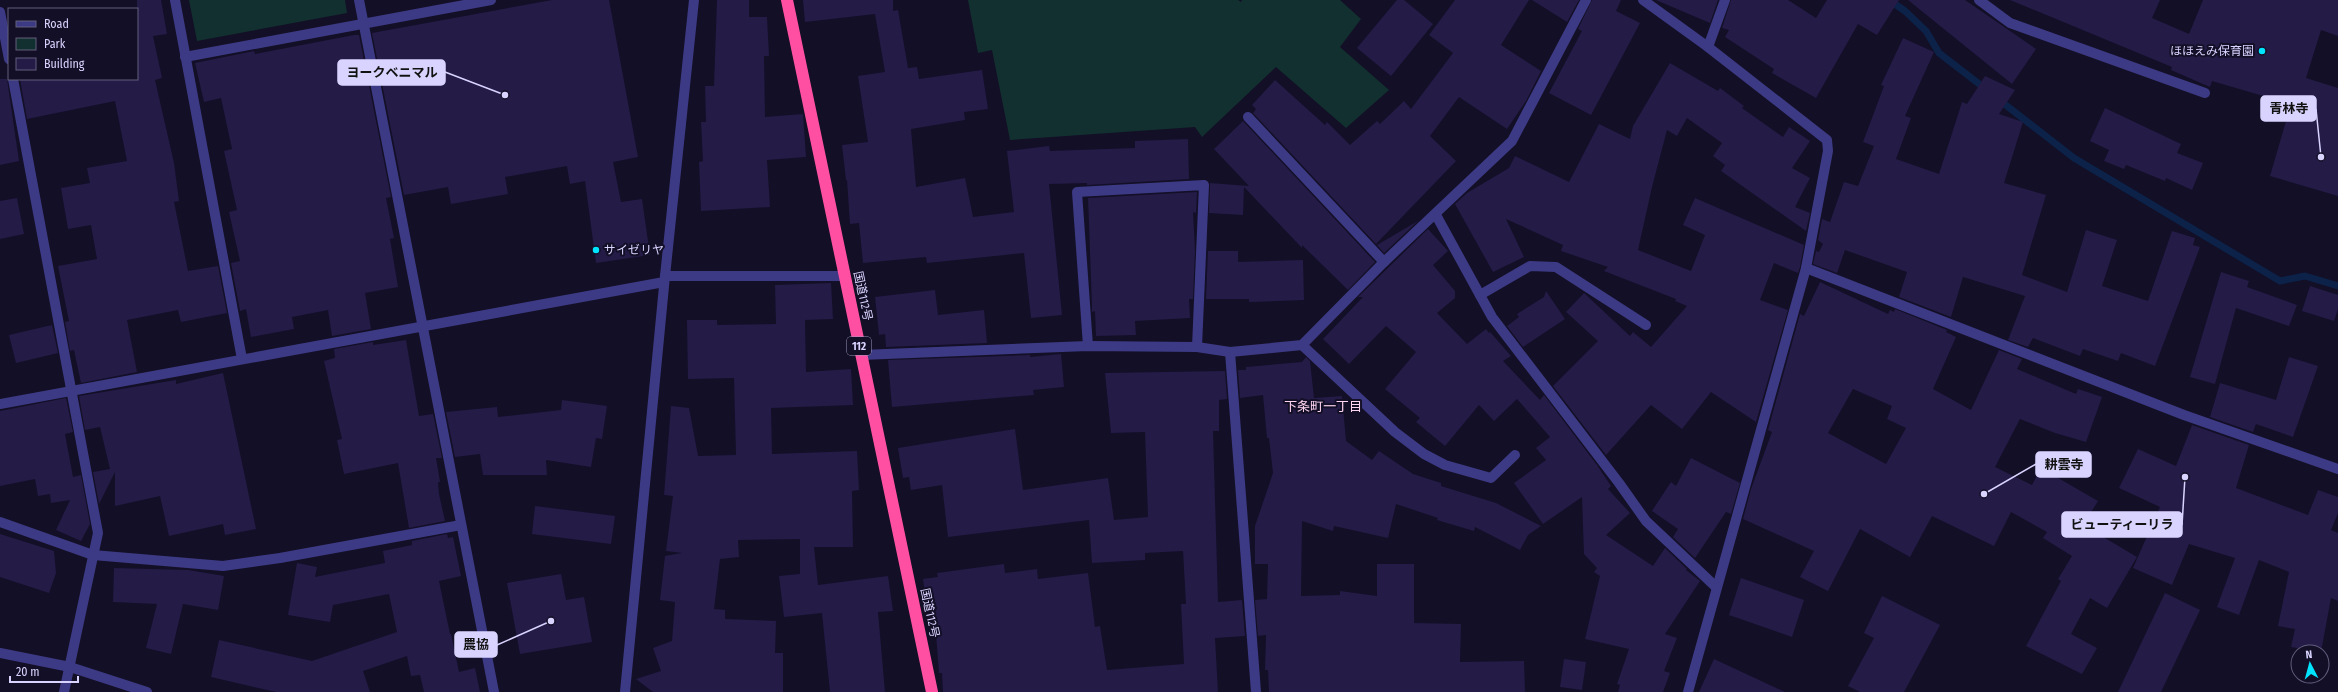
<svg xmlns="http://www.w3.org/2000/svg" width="2338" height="692" font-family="'Fira Sans Condensed','Noto Sans JP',sans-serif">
	<rect width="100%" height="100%" fill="#130f26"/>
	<g fill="#12302f">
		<polygon points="189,0 345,0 347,13 197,41"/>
		<polygon points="968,0 1238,0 1241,2 1242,0 1340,0 1361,19 1340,47 1389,90 1346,128 1276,67 1202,137 1195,127 1010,140 992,50 978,53"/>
	</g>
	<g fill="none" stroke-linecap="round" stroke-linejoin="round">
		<g stroke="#0c2248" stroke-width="7">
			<polyline points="1889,0 1905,11 1926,31 1939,53 1987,90"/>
			<polyline points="1998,99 2074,158 2280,281 2305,276 2338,286"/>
		</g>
	</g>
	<g fill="#241b47" fill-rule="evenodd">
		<polygon points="137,0 161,0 167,34 153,36 162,78 155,80 174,163 179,201 174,202 188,271 218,266 227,313 181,322 178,310 127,320 137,372 81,383 74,350 70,351 65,322 69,321 58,266 97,259 91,225 68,229 61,188 90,183 87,168 127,161 115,101 27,119 20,79 137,79"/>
		<polygon points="552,0 609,0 638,157 613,162 621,202 642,199 650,255 596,263 585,181 570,184 567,166 505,177 508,194 451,204 448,187 404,195 372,33"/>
		<polygon points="717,0 749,0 749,17 767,17 769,56 764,56 765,117 803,114 806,157 767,160 770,207 701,211 699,162 703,161 701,122 706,122 705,86 714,86"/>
		<polygon points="803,0 893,0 893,11 898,10 908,68 917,67 919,79 982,70 988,109 964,112 965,120 911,129 916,187 965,178 973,217 1014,212 1007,151 1049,146 1050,151 1135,148 1135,141 1188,139 1189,179 1087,185 1087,183 1049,184 1062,315 1031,318 1024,253 927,263 926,257 863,263 859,223 850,224 847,180 846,180 842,145 868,142 858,76 885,72 875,14 805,22"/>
		<polygon points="1397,0 1404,0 1433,24 1391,76 1357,48"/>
		<polygon points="1455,0 1529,0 1501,45 1541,71 1526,101 1507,129 1459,97 1430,136 1456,161 1376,244 1253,113 1256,109 1252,105 1275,80 1325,125 1327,122 1350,145 1377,121 1380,124 1404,101 1411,109 1453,53 1429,35"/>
		<polygon points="1532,0 1579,0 1567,22"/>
		<polygon points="1592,0 1621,0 1616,11 1640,23 1591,115 1549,93 1582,31 1578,29"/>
		<polygon points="1656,0 1718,0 1710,23"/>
		<polygon points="1731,0 1788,0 1816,18 1827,0 1899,0 1877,35 1858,24 1816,98 1772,73 1774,69 1725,37 1729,30 1722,28"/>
		<polygon points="1908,0 1965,0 2036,49 2012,84"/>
		<polygon points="2010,0 2160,0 2152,18 2189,34 2203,0 2338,0 2338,36 2321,30 2306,78 2338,88 2338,196 2270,176 2291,104 2212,81 2210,87 2171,70 2172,67"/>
		<polygon points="354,35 359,35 391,197 386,198 394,238 390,239 398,287 365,293 371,329 332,336 328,310 292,317 294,329 251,337 246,309 240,311 231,263 240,261 229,212 237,210 224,151 232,149 221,98 204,102 195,63 254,51 255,54"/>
		<polygon points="1903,38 1934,52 1905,116 1911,118 1896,159 1939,174 1962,102 1967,104 1985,76 2015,90 1999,114 2023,122 2004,183 2046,195 2022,275 2067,292 2086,230 2117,240 2102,286 2148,301 2172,231 2195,238 2193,245 2200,247 2155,366 2121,353 2118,361 2083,349 2080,356 2033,338 2028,347 2008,340 2025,296 1963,277 1951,317 1899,297 1907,272 1845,250 1837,273 1813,264 1816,251 1819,252 1823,244 1818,240 1822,219 1830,222 1844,182 1858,186 1874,146 1863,142 1884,86 1881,85"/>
		<polygon points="1670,63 1718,91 1720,88 1744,106 1742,108 1783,137 1789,127 1810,141 1792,168 1810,178 1795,207 1810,213 1806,231 1721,171 1725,165 1713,156 1722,143 1687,118 1677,136 1667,130 1652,187 1638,250 1691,271 1705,235 1683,225 1695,198 1804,245 1800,267 1798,273 1774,263 1760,300 1788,310 1756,422 1711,392 1682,429 1651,405 1606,455 1553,386 1598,341 1566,312 1584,293 1630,336 1633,332 1651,347 1687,306 1675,301 1676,299 1604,271 1608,267 1561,251 1563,245 1506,219 1524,257 1493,272 1455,204 1467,193 1509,168 1515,156 1569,182 1599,124 1630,139 1633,126"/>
		<polygon points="0,79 7,79 19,161 0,165"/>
		<polygon points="2105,108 2181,144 2177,153 2203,163 2192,190 2166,178 2165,181 2126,165 2124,169 2104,161 2109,150 2090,141"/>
		<polygon points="1243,121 1375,262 1348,290 1302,245 1302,248 1244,187 1243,215 1209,213 1210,183 1249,186 1214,149"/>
		<polygon points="1197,192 1196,213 1193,212 1195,251 1193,299 1189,299 1190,318 1135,321 1136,335 1096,336 1095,311 1092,312 1092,306 1088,198"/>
		<polygon points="17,198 24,234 0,239 0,201"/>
		<polygon points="1418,221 1384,253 1377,245"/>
		<polygon points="1428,229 1448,251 1433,265 1455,291 1455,298 1437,313 1467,344 1486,329 1489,333 1490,332 1511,356 1503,361 1540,400 1544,395 1597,465 1611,486 1608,489 1630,513 1606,535 1653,566 1665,548 1687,569 1686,570 1700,581 1665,634 1677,638 1664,671 1670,673 1663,692 1618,692 1620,685 1617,684 1629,649 1585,639 1600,576 1594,572 1597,568 1584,554 1582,497 1543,524 1514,483 1546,460 1536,448 1550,437 1517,399 1494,421 1479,405 1445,446 1416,422 1420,418 1385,389 1416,352 1386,326 1349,364 1323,339 1363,297 1358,297"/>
		<polygon points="1208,251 1238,251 1238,262 1303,260 1304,300 1249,302 1249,299 1206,299"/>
		<polygon points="2221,272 2249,281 2247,287 2297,305 2289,326 2236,308 2215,384 2190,377"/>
		<path d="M 1820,282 L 1888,314 L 1890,310 L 1894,312 L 1895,309 L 1947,330 L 1946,332 L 1956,337 L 1933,389 L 1971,410 L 1999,350 L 2022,359 L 2017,369 L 2076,394 L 2078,389 L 2102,397 L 2086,442 L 2055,433 L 2020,419 L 1995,467 L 2032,485 L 2041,468 L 2098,501 L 2083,525 L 2137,557 L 2107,608 L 2090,598 L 2071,634 L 2097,648 L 2082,674 L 2026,646 L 2061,581 L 2058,579 L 2072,556 L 2043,538 L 2047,532 L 2011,512 L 1994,546 L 1932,516 L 1910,557 L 1860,529 L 1828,591 L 1800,577 L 1814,551 L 1743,519 L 1751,489 L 1772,432 L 1768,430 L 1800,314 L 1804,316 ZM 1853,389 L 1892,406 L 1887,419 L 1906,428 L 1886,464 L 1828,433 Z"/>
		<polygon points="831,283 833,319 805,320 806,372 851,369 853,405 771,408 772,454 857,451 859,490 852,491 853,547 814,547 818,585 888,576 893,611 878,612 885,692 830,692 822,613 784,617 779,576 800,574 800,539 738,540 739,557 720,559 714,609 725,610 725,619 776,621 775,653 783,653 783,692 653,692 636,679 661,671 653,648 672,641 675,602 660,600 665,556 682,553 666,551 673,496 664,495 671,406 689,408 698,456 736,455 734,378 688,379 687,320 717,320 717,325 776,324 775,285"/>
		<polygon points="2310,286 2338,295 2338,309 2334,321 2302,311"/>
		<polygon points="935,290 938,315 984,310 987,343 886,347 885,334 879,335 875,297"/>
		<polygon points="1546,291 1565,319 1523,347 1507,326 1519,317 1517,314 1544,297"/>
		<polygon points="52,325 58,353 16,363 9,335"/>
		<polygon points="406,340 419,416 433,414 442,458 436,458 440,482 438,482 439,494 445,521 409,528 398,463 344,474 337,440 342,439 324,361 335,358 334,349 373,342 373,345"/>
		<polygon points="1061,354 1064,387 1033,390 1034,395 892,407 888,360 1030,355 1030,357"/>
		<polygon points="1306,357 1310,361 1314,398 1342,396 1346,441 1372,460 1379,451 1413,474 1441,483 1441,486 1496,503 1541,526 1528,535 1520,550 1475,527 1474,531 1437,520 1438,518 1396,504 1388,538 1334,526 1333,531 1302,521 1301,596 1340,595 1340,591 1377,596 1377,564 1414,564 1414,623 1461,624 1460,662 1524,661 1525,692 1269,692 1268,670 1265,670 1266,635 1258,636 1255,600 1267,599 1268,564 1255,564 1255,526 1273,473 1269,438 1267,438 1263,395 1240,398 1238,370 1246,370 1246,367 1302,362"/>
		<polygon points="2289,357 2318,366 2293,437 2256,424 2253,432 2210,417 2220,383 2276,400"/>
		<polygon points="1225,371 1227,399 1219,400 1219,431 1213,431 1218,602 1242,600 1245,636 1215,638 1218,692 943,692 942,673 939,673 934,608 927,609 923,579 938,577 937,573 1004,564 1005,573 1037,569 1038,579 1088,573 1095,627 1100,626 1107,670 1184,664 1181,604 1186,604 1183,551 1145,553 1145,560 1092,563 1089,520 948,537 942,485 911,490 909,477 903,478 898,448 1015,429 1023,490 1108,478 1114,520 1148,517 1145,432 1111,433 1105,373"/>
		<polygon points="223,373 256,529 225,535 223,524 169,536 160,496 115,506 115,472 99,504 93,472 110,469 100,427 85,430 79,396 176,380 176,384"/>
		<polygon points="66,398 73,432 65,434 73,477 81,475 90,524 81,541 56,530 70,500 51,503 50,494 38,496 35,479 0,486 0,411"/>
		<polygon points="562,400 607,406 602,439 596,438 591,467 546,460 547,475 483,475 480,454 455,457 446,412 497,407 498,417 561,410"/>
		<polygon points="2192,425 2249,445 2236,488 2308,515 2318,490 2338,497 2338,513 2331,530 2338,533 2338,601 2331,598 2321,652 2291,647 2295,629 2278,626 2289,572 2259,560 2239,615 2217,607 2235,558 2189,544 2172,585 2133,568 2160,507 2119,488 2138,449 2176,466"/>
		<polygon points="1691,458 1740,483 1731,514 1726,512 1695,558 1673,537 1678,529 1652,511 1671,482 1676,486"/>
		<polygon points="535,506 615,516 611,544 532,534"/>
		<polygon points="0,534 54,551 56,573 49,593 0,577"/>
		<polygon points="447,534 448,538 453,537 461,576 439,581 450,634 451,634 459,672 475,668 480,692 424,692 420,675 411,676 407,656 363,671 370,692 276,692 211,677 219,640 312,661 397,632 389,594 333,605 330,622 288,615 297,563 317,567 315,577 385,563 383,551 412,545 412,541"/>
		<polygon points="114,568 188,570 224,576 218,610 183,604 171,654 146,648 157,604 113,602"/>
		<polygon points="561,574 566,600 584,597 592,642 520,654 507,583"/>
		<polygon points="1741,578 1804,600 1792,637 1729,615"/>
		<polygon points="2165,593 2200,610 2161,692 2118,692"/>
		<polygon points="1882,596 1940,625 1904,692 1860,692 1848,686 1874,638 1864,633"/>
		<polygon points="1564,659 1586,662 1582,690 1560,687"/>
		<polygon points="1714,659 1785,692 1699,692"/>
	</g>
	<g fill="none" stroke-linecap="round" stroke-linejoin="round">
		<g stroke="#3d3a85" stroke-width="10">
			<polyline points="175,0 242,359"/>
			<polyline points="359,0 494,692"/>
			<polyline points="1643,0 1708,47 1827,140 1828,151 1806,268 1688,692"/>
			<polyline points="1979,0 2010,23 2205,93"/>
			<polyline points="0,12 9,59"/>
			<polyline points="1708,47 1725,0"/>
			<polyline points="185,57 491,0"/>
			<polyline points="13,79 98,533 64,692"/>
			<polyline points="1248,117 1384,262"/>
			<polyline points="1436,215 1492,317 1619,483 1646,521 1716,587"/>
			<polyline points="1806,268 2184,415 2338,469"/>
			<polyline points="665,276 845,276"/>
			<polyline points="1480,295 1530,266 1556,267 1646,325"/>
			<polyline points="1302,345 1395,432 1424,454 1445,465 1491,478 1515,455"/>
			<polyline points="1088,346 1077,192 1204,185 1197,347"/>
			<polyline points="1230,352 1256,692"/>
			<polyline points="861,355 1088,346 1197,347 1230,352 1302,345 1384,262 1512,141 1586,0"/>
			<polyline points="0,404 664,282"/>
			<polyline points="0,522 93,555 223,566 280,558 461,525"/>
			<polyline points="0,653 70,667 147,692"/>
			<polyline points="625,692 665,276 694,0"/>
		</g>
		<polyline stroke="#ff4fa3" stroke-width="12" points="787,0 932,692"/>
	</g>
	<g fill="#00e5ff" stroke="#130f26" stroke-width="1.5">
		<circle cx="2262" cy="51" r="4"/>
		<circle cx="596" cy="250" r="4"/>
	</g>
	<g text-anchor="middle" stroke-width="4" stroke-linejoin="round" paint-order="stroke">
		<rect fill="#130f26" stroke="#9e99be" stroke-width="1" x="847" y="337" width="24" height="18" rx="3"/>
		<g font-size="11" font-weight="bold" fill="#d9d4ff">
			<text x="859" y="350">112</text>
		</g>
		<g font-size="12" fill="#d9d4ff" stroke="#130f26" text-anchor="end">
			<text x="2254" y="55">ほほえみ保育園</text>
			<text x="604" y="254" text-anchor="start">サイゼリヤ</text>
		</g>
		<g font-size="12" fill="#d9d4ff" stroke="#130f26">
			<text transform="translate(863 296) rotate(78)" y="4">国道112号</text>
			<text transform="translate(930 613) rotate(78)" y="4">国道112号</text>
		</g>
		<g font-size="13" fill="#ffd6f0" stroke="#130f26">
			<text x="1323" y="411">下条町一丁目</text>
		</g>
	</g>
	<path fill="none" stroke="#d9d4ff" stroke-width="1.5" d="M505 95L445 72M2321 157L2316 109M1984 494L2036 464M2185 477L2182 525M551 621L497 645"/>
	<g fill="#d9d4ff" stroke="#130f26" stroke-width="1.5">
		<circle cx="505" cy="95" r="4"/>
		<circle cx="2321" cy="157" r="4"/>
		<circle cx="1984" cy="494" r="4"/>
		<circle cx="2185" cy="477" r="4"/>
		<circle cx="551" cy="621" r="4"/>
	</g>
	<g fill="#d9d4ff" stroke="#d9d4ff" stroke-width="1.5">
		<rect x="338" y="60" width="107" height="25" rx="4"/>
		<rect x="2261" y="96" width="55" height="25" rx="4"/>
		<rect x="2036" y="452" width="55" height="25" rx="4"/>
		<rect x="2062" y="512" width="120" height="25" rx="4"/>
		<rect x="455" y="632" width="42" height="25" rx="4"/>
	</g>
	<g font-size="13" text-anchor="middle" font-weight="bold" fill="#111">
		<text x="392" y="77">ヨークベニマル</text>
		<text x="2289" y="113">青林寺</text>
		<text x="2064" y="469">耕雲寺</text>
		<text x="2122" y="529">ビューティーリラ</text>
		<text x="476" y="649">農協</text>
	</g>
	<rect x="8" y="8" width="130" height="72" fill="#130f26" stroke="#625e7d"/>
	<rect x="16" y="21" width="20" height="6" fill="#3d3a85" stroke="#625e7d"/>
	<text x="44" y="28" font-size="12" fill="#d9d4ff">Road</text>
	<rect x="16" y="38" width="20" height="12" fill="#12302f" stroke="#625e7d"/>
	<text x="44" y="48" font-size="12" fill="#d9d4ff">Park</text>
	<rect x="16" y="58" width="20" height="12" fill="#241b47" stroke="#625e7d"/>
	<text x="44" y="68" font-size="12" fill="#d9d4ff">Building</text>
	<g transform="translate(2310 664) rotate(354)"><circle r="19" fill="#130f26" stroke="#625e7d"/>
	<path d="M0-3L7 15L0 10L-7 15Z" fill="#00e5ff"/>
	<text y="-6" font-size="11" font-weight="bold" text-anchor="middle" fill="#d9d4ff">N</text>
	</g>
	<path d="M10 676v6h68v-6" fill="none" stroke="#d9d4ff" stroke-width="2"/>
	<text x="16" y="676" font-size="12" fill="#d9d4ff" stroke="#130f26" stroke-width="3" paint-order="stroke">20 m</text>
</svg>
